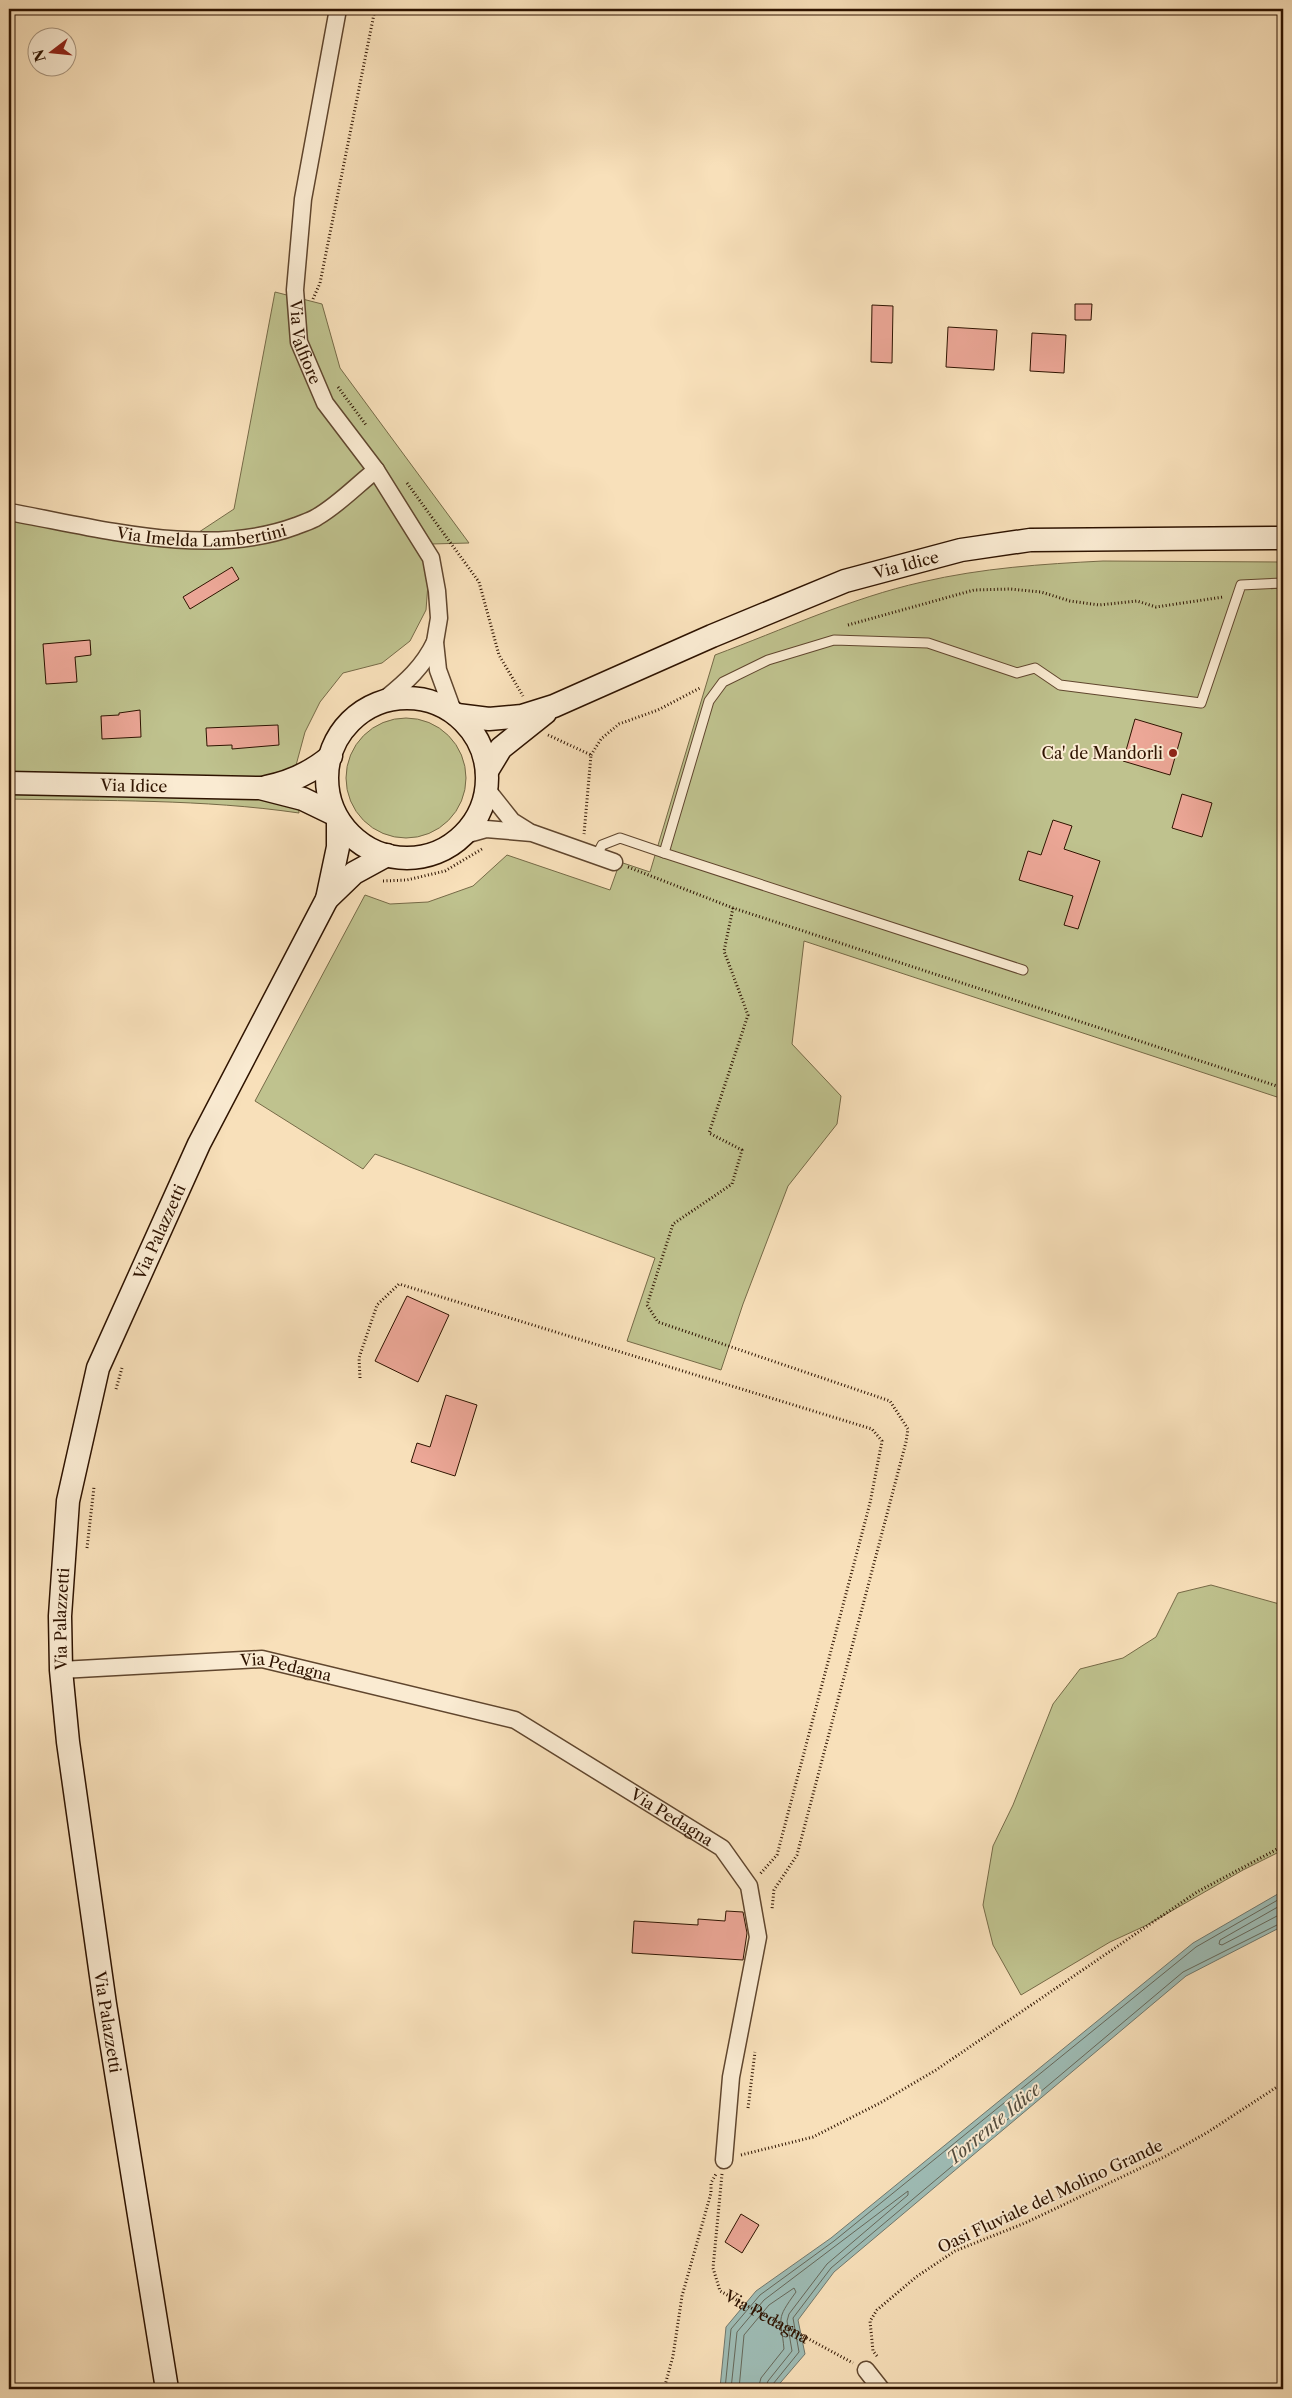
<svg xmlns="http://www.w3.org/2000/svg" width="1292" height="2398" font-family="'Libre Caslon Text',serif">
	<rect width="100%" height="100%" fill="#f8e0ba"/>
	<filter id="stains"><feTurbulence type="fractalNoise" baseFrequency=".004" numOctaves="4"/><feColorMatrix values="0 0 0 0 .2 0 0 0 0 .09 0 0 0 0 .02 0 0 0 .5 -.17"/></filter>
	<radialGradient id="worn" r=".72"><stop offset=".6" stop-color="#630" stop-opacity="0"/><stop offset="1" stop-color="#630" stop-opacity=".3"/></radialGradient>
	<g fill="#bfc28e" stroke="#766a47">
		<path d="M 275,292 L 322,304 L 340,368 L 469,543 L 431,544 L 426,610 L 410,641 L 382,663 L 343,673 L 320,702 L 305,732 L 295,769 L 299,813 C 203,799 105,801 9,799 L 9,509 L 193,536 L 234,509 Z"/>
		<path d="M 1103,561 L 1283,562 L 1283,1099 L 804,941 L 792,1044 L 841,1096 L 837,1124 L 788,1186 L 743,1304 L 721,1370 L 627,1341 L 655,1258 L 375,1154 L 363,1169 L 255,1101 L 365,895 L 390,904 L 428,902 L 473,886 L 507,855 L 610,890 L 620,862 L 650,872 L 715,655 C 782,630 851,598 922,582 C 982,568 1042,564 1103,561 Z"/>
		<circle cx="406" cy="778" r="60"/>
		<polygon points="1211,1585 1283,1605 1283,1850 1243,1870 1147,1925 1110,1942 1021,1995 993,1945 983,1905 993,1846 1013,1805 1053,1704 1080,1669 1123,1658 1156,1637 1178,1593"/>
	</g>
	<polygon fill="#9ebcb5" stroke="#71786d" points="1283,1891 1283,1926 1186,1976 834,2272 798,2320 805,2354 775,2389 720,2388 726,2327 756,2291 831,2238 1193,1943"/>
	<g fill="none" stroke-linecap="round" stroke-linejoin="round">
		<g stroke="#66685a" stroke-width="1">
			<polyline points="1283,1904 1220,1940 1219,1944 1222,1945 1277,1916 1283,1915"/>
			<polyline points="725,2389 731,2329 760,2295 834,2241 1196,1947 1283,1897"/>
			<polyline points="731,2389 737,2332 764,2300 908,2191 908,2195 827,2264 789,2314 787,2321 792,2351 768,2381 765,2389"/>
			<path d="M 739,2389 L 744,2335 L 769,2305 L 794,2288 L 796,2292 C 775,2321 781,2316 784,2349 L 761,2378 L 758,2389"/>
			<polyline points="772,2389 773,2384 799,2352 793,2318 831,2268 1183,1972 1283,1922"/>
		</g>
	</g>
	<g fill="#eca797" stroke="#2e1300">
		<polygon points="1075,304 1092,304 1091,320 1075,320"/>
		<polygon points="872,305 893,306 892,363 871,362"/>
		<polygon points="948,327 997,330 994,370 946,367"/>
		<polygon points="1032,333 1066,335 1064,373 1030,371"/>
		<polygon points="232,567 239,579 190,609 183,597"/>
		<polygon points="90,640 91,655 75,657 77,682 46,684 43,644"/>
		<polygon points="140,710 141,737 102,739 101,716 119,715 119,713"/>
		<polygon points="1135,719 1182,733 1170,775 1123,761"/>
		<polygon points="278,725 279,745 232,749 232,745 207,746 206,728"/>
		<polygon points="1182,794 1212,803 1202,837 1172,828"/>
		<polygon points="1053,820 1072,826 1064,849 1100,861 1078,929 1064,925 1073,896 1019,880 1028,851 1041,855"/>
		<polygon points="407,1296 449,1315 418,1382 375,1361"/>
		<polygon points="446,1395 477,1405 455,1476 411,1462 417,1443 430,1447"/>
		<polygon points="726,1911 743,1912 747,1933 743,1960 632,1953 634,1921 698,1925 698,1919 725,1921"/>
		<polygon points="741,2214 759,2225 742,2253 725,2242"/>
	</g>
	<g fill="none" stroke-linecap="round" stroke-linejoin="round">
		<g stroke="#60462e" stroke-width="11">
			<g id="lane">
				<polyline points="664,853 1023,970"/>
				<polyline points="597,855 602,845 620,838 664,853 709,701 723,682 768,660 834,640 928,643 1017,673 1035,668 1060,685 1201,703 1241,585 1283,583"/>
			</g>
		</g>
		<g stroke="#60462e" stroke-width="19">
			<g id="street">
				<path id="s2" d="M 338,9 L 303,199 L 295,290 L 299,342 L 325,403 L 376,470 L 431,558 L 437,591 L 439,618 L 435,642 L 438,670 L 453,711"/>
				<path id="s3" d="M 9,512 C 99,528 207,559 296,526 C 303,523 311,521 317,517 C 338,505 357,485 376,470"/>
				<path d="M 385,699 C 406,682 423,667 435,642"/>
				<polyline points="485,787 512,821 528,831"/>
				<polyline points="461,836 486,829 532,833 614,862"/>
				<path id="s4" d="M 61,1670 L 262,1659 L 515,1720 L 722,1848 L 749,1886 L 758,1937 L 731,2077 L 724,2160"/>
				<polyline points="866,2370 881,2389"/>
			</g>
		</g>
		<g stroke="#2e1300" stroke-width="25">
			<g id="secondary">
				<circle cx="407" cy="778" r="80"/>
				<path id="s5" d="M 457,715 L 489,719 L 522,716 L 554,706 L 712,636 L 845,581 L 961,550 L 1030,540 L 1283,538"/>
				<polyline points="487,771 501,748 545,713"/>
				<path id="s6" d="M 9,783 L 260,788 L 303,799 L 334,814"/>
				<path d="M 266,787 C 291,782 311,773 331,756"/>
				<polyline points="327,899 354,873 387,855"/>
				<path id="s7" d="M 167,2389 L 105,2004 L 68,1742 L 61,1670 L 60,1616 L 68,1501 L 98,1368 L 199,1144 L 327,899 L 338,847 L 338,821"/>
			</g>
		</g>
		<g stroke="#2e1300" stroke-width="3" stroke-dasharray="1 2.5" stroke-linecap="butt">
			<polyline points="313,299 320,283 375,9"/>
			<polyline points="338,387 366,425"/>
			<polyline points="407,483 479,582 499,655 523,696"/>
			<polyline points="848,625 974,590 1010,589 1041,592 1070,601 1099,605 1137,601 1156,607 1223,597"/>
			<polyline points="548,735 591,755 584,834"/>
			<polyline points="591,755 601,739 619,724 658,710 700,688"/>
			<polyline points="628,867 733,908 1283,1088"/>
			<polyline points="383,881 407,880 445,871 482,849"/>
			<polyline points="733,908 724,951 748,1015 709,1133 742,1150 732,1184 673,1224 647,1305 658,1322 890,1401 908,1429 906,1442 797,1855 774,1890 772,1909"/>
			<polyline points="360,1378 359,1358 377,1305 399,1284 872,1429 882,1441 870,1503 777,1855 760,1874"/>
			<polyline points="116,1389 122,1368"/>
			<polyline points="87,1548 94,1487"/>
			<polyline points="748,2108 755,2052"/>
			<polyline points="741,2155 813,2137 880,2103 936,2070 1197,1892 1283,1846"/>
			<path id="s1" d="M 722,2174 L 713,2268 L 720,2291 L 853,2363"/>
			<polyline points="877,2356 873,2351 870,2321 877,2310 916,2277 955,2251 1025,2223 1166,2156 1208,2132 1283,2083"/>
			<polyline points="664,2389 673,2356 682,2296 711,2193 711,2183 716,2174"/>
		</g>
		<use href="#lane" stroke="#faebd2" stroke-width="9"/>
		<use href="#street" stroke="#faebd2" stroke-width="16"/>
		<use href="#secondary" stroke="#faebd2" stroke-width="22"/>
	</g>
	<circle fill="#8f2418" stroke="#faebd2" stroke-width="2" cx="1173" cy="753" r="5"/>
	<g text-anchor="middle" stroke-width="4" stroke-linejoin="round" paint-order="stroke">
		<g font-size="16" fill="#2e1300" stroke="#faebd2">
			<text dy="6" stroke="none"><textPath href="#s2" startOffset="338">Via Valfiore</textPath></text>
			<text dy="6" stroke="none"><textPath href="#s3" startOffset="195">Via Imelda Lambertini</textPath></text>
			<text dy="6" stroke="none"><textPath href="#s5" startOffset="479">Via Idice</textPath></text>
			<text dy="6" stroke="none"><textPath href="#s6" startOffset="125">Via Idice</textPath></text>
			<text dy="6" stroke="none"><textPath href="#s7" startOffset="1182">Via Palazzetti</textPath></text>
			<text dy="6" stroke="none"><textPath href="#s7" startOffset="778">Via Palazzetti</textPath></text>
			<text dy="6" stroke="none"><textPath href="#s4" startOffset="226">Via Pedagna</textPath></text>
			<text dy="6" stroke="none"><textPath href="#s4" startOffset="646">Via Pedagna</textPath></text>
			<text transform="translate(108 2022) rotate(81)" y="6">Via Palazzetti</text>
			<text transform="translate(1050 2196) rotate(-25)" y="6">Oasi Fluviale del Molino Grande</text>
			<text dy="6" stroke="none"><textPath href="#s1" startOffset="172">Via Pedagna</textPath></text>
		</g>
		<g font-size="16" fill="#2e1300" stroke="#faebd2" text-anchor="end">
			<text x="1163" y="759">Ca' de Mandorli</text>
		</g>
		<g font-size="18" font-style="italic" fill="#554e3f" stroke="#faebd2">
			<text transform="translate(994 2124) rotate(-40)" y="6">Torrente Idice</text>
		</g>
	</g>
	<rect width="1292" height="2398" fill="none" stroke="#f8e0ba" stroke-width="30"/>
	<rect x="10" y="10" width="1272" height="2378" fill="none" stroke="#2e1300" stroke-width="2.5"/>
	<rect x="15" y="15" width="1262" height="2368" fill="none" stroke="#2e1300"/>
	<g transform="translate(52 52) rotate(254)"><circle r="24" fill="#faebd2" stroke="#a8957e"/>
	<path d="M0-4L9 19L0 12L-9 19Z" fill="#8f2418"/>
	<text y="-8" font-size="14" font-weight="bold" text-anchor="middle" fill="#2e1300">N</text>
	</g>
	<rect width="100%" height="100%" filter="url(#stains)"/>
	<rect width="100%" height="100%" fill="url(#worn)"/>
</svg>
